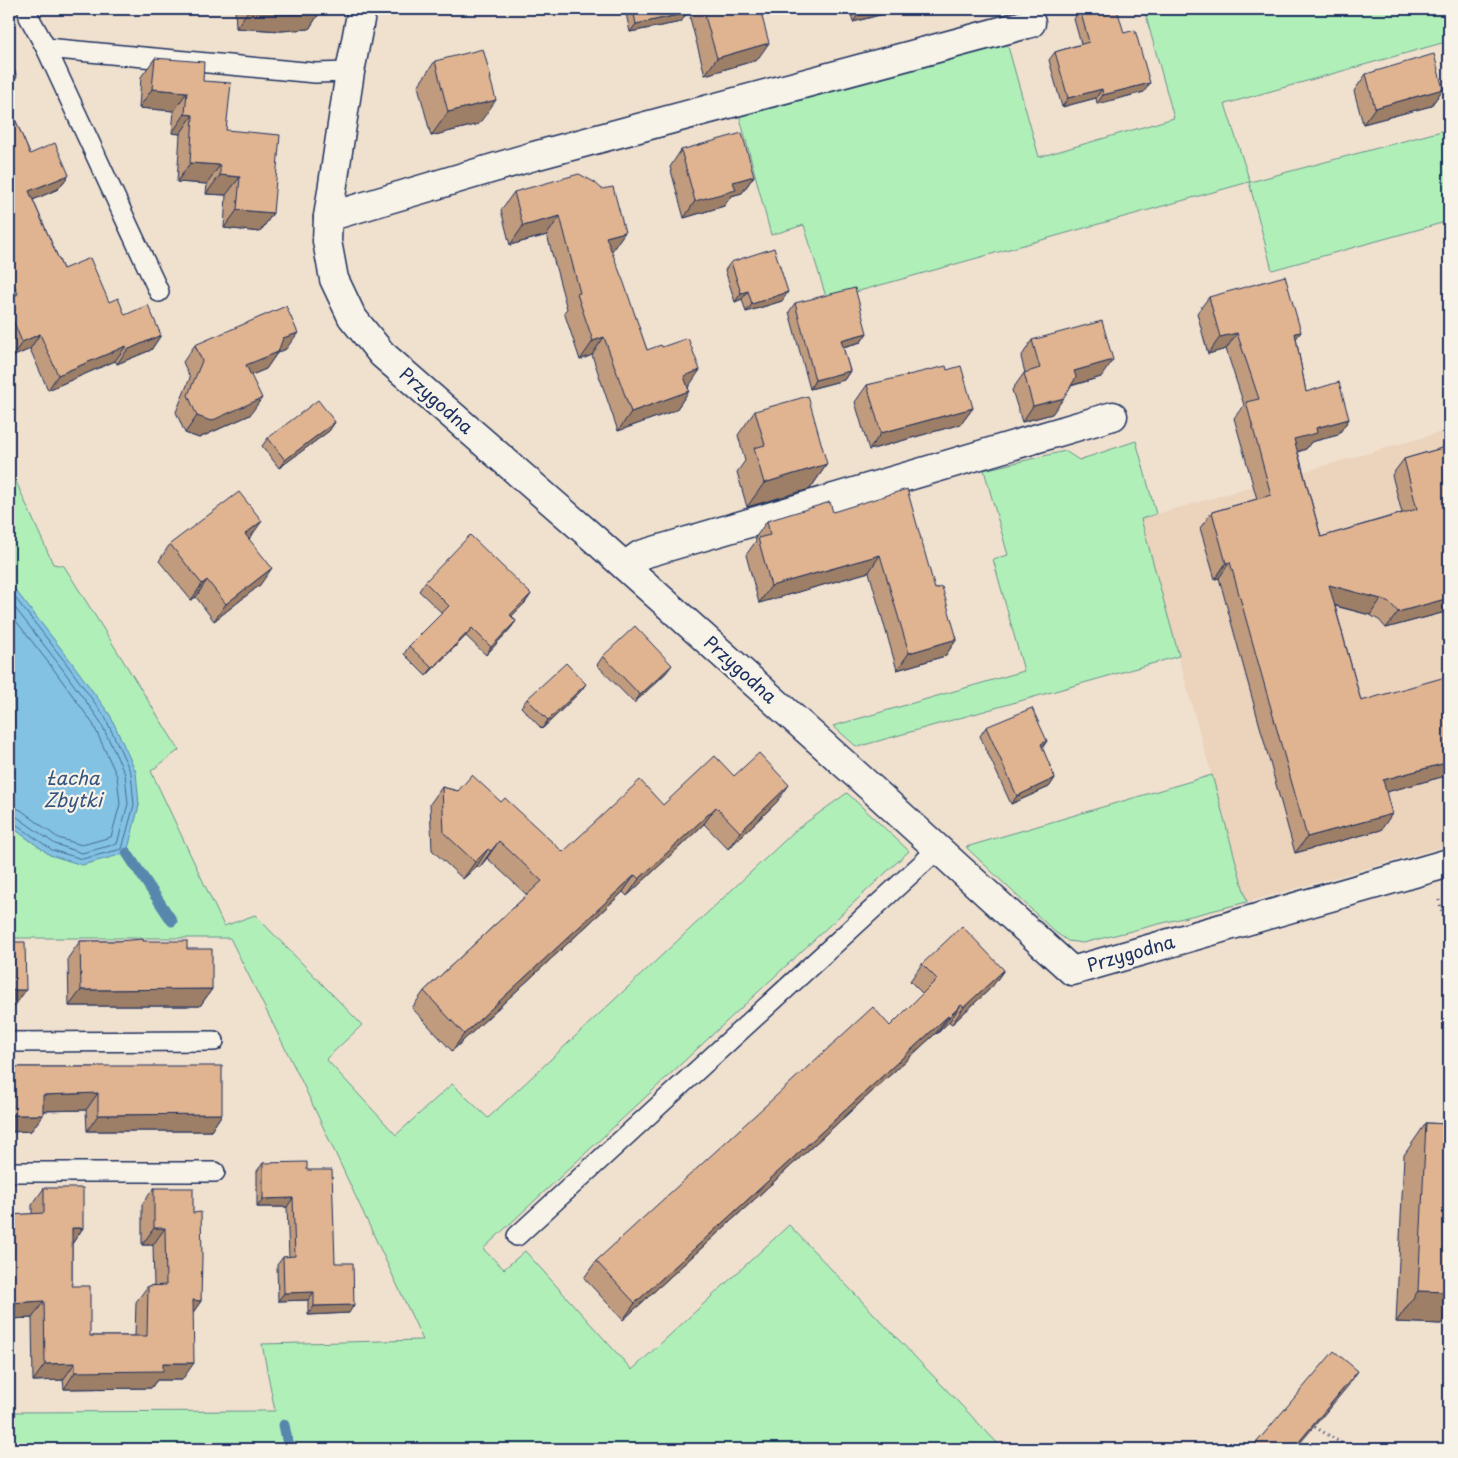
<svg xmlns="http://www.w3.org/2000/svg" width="1458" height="1458" font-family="'Playpen Sans',sans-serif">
	<rect width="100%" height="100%" fill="#f0e0ce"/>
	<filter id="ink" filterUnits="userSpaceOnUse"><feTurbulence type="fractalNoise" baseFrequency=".02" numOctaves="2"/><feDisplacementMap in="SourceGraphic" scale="10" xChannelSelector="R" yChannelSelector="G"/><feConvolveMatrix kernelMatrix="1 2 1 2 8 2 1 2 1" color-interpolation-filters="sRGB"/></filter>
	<g filter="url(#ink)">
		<polygon fill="#ebd3bc" points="1449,430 1449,845 1247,902 1140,519"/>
		<g fill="#b0f0b8" stroke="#66908b">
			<polygon points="1144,9 1449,9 1449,41 1225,104 1250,182 1449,129 1449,221 1272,270 1249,182 827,300 804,225 771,235 739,114 1007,43 1039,157 1174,118"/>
			<polygon points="1136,441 1156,514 1141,519 1179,656 857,747 833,726 1024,671 993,559 1008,555 984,470 1065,451 1079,460"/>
			<polygon points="9,466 53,564 64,566 179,750 151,771 224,926 255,915 362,1025 326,1059 396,1135 452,1084 488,1118 797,829 847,793 909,851 483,1249 504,1269 525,1251 632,1370 789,1225 1003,1449 9,1449 9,1412 275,1411 262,1344 423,1340 302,1082 230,938 9,938 9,825 50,855 126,853 139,805 13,587 9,582"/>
			<polygon points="1212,775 1247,902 1083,943 1068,941 1055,932 966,847"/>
		</g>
		<polygon fill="#83c2e3" stroke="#5987ae" points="9,582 70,660 110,715 136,772 139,805 127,853 82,865 50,855 9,825"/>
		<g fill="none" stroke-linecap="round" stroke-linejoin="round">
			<g stroke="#456a93" stroke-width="1">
				<polyline points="9,590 66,663 105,717 131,773 134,805 122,849 82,859 52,850 13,822 9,821"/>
				<polyline points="9,600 61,667 100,721 125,774 128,804 117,844 82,853 55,844 17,817 9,815"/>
				<polyline points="9,612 55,671 93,724 117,776 120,804 111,837 82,845 58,838 21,810 16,808 9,807"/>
			</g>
			<g stroke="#5987ae" stroke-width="11">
				<polyline points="127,853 172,921"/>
				<polyline points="284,1425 289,1449"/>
			</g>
			<g stroke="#1b2f5e" stroke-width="22">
				<g id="lane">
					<polyline points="28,9 29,17 46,48 315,73 350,72"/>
					<polyline points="46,48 159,292"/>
					<polyline points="9,1042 214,1041"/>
					<polyline points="9,1172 215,1172"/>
					<polyline points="517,1236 938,849"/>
				</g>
			</g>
			<g stroke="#1b2f5e" stroke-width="31">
				<g id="street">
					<polyline points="362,9 350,72 328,217 327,241 334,279 352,317 382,354 600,544 859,777 1072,971 1449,863"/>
					<polyline points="328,217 534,156 1031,23"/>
					<polyline points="625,566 640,555 1113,416"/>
				</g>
			</g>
			<g stroke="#1b2f5e" stroke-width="3" stroke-dasharray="1 4" stroke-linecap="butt">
				<polyline points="1439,900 1449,939"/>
				<polyline points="1315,1427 1351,1449"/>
			</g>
			<use href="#lane" stroke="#f7f3e8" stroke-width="19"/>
			<use href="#street" stroke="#f7f3e8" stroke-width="28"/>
		</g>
		<g fill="#c19b7d" stroke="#1b2f5e">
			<polygon points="235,9 320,9 320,12 309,29 281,31 236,28"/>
			<polygon points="625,9 686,9 681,22 630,32"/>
			<polygon points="696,9 760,9 757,60 705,75 690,18"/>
			<polygon points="850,9 902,9 853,22"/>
			<polygon points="1080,10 1144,92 1097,104 1096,98 1062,107 1049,60 1055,52 1081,44 1074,19"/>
			<polygon points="155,58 203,81 226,130 273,213 260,232 224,228 226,195 206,194 207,184 177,182 180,134 172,133 174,111 139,108 141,77"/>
			<polygon points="435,61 491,78 479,124 431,136 418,86"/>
			<polygon points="1366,74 1443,89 1431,106 1363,124 1354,91"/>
			<polygon points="9,105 30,154 69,175 58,189 33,200 63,269 125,315 161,335 151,350 117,364 115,361 48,390 30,349 12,357 9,349"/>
			<polygon points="681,150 754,176 742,193 731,196 724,206 684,218 670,167"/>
			<polygon points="514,192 625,232 611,251 647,350 688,387 689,391 676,410 618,431 592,355 580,360 564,312 567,309 547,235 510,245 501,210"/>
			<polygon points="731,262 782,301 746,312 742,299 735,302 725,270"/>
			<polygon points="1209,297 1301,332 1296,338 1306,392 1349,419 1338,435 1311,442 1306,449 1298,452 1321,537 1402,513 1392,475 1404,459 1449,446 1449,611 1386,628 1379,620 1370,615 1335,606 1361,701 1449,775 1386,792 1381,830 1295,853 1219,578 1215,579 1200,528 1212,512 1257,499 1234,418 1244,405 1226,349 1208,354 1197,313"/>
			<polygon points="795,303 867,333 861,342 843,347 850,371 844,380 810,389 789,312"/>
			<polygon points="1032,340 1101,377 1071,386 1052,414 1022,422 1012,390 1024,373 1025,373 1021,357"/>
			<polygon points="195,345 286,349 277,353 266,369 251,375 250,415 199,438 185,433 176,412 190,378 183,362"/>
			<polygon points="947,370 973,408 961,424 869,450 855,402 867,385"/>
			<polygon points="755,411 827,464 810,489 747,507 737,472 745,461 738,435"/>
			<polygon points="335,422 329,431 279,468 262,446 268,438"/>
			<polygon points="833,512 935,589 957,639 945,656 897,670 869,572 759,603 746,555 756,541 755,538 767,521"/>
			<polygon points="250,538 248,539 260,585 214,621 196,597 191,600 159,561 170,544"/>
			<polygon points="425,582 531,594 525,603 512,616 516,621 510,629 486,655 466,636 426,676 404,654 409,646 442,613 419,591"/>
			<polygon points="603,656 666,673 634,703 597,665"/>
			<polygon points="580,692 542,729 521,707 527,699"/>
			<polygon points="986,727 1042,748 1055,778 1049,787 1011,804 980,736"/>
			<polygon points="734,776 777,802 728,849 704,824 627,896 623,892 452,1051 412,1008 424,991 527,895 487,858 479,868 477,866 463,879 432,850 430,804 442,787 501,802 563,852 663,805"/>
			<polygon points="80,941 143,941 187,949 212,989 200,1006 69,1006 68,958"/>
			<polygon points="922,964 992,987 952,1024 949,1022 937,1034 936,1033 623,1320 584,1278 596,1261 890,1026 923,994 910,981"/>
			<polygon points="98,1066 222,1114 211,1131 87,1131 86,1110 43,1111 43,1115 31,1131 9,1132 9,1067 97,1067"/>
			<polygon points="1426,1123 1449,1124 1449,1313 1441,1324 1396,1322 1404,1155"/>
			<polygon points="263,1163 307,1170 335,1263 349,1313 308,1315 308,1300 278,1301 277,1265 283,1257 289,1257 287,1207 257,1207 257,1171"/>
			<polygon points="44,1188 83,1228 72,1244 72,1286 90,1336 135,1336 136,1302 148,1286 154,1285 153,1245 142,1245 142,1204 154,1188 193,1213 201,1301 193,1312 182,1380 157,1380 151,1388 64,1389 63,1380 33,1381 32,1318 9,1319 9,1215 32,1214 32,1205"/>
		</g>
		<g fill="#9d7e66" stroke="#1b2f5e">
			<polygon points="862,9 902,9 853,22"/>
			<polygon points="248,11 320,12 309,29 281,31 236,28"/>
			<polygon points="687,13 681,22 630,32 636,24"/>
			<polygon points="769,43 757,60 705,75 717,58"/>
			<polygon points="17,77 9,89 9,80"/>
			<polygon points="1150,83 1144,92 1097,104 1103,95"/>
			<polygon points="152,89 187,92 174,111 139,108"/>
			<polygon points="1102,89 1096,98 1062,107 1068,98"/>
			<polygon points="1443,89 1431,106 1363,124 1375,108"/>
			<polygon points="496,100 479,124 431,136 448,112"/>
			<polygon points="185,114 193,115 180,134 172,133"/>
			<polygon points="190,163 220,165 207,184 177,182"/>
			<polygon points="69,175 58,189 19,206 29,191"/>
			<polygon points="220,175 240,177 226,195 206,194"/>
			<polygon points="754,176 742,193 731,196 724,206 684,218 695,201 733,182"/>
			<polygon points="237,210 273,213 260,232 224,228"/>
			<polygon points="560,216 547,235 510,245 523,226"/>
			<polygon points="625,232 612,251 593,256 606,237"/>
			<polygon points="748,291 742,299 735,302 741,293"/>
			<polygon points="788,292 782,301 746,312 752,304"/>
			<polygon points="1301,332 1289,348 1295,333"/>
			<polygon points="298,333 286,349 277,353 266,369 235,382 246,365 283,338"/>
			<polygon points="867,333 861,342 835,349 841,340"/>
			<polygon points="1237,333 1226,349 1208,354 1220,337"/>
			<polygon points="40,334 30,349 12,357 22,342"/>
			<polygon points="161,335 151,350 117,364 127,350"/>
			<polygon points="604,337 592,355 580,360 593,341"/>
			<polygon points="126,346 115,361 48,390 58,375"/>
			<polygon points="1113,360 1101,377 1062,388 1074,371"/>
			<polygon points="700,370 687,389 684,376"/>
			<polygon points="850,371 844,380 810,389 815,380"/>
			<polygon points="689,391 676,410 618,431 631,412"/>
			<polygon points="262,398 250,415 199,438 185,433 197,416"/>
			<polygon points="1064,398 1052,414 1022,422 1033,406"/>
			<polygon points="973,408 961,424 869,450 881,433"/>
			<polygon points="1349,419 1338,435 1311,442 1306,449 1283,456 1294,439 1316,428"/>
			<polygon points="335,422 329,431 279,468 285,460"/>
			<polygon points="827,464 810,489 747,507 764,483"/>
			<polygon points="262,521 250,538 233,551 245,534"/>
			<polygon points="880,555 869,572 759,603 771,586"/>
			<polygon points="1230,562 1219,578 1215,579 1226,563"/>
			<polygon points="272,568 260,585 214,621 226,604"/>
			<polygon points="207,580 196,597 191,600 202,584"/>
			<polygon points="1329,585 1381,599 1370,615 1318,601"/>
			<polygon points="531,594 525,603 504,624 510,615"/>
			<polygon points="1449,598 1449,611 1386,628 1398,612"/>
			<polygon points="516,621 510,629 486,655 491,647"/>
			<polygon points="472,628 466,636 426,676 432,668"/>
			<polygon points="957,639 945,656 897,670 909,653"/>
			<polygon points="672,665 666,673 634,703 640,695"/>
			<polygon points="586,684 580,692 542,729 548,720"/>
			<polygon points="1047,741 1041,750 1041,744"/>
			<polygon points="1449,762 1449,775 1372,796 1383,780"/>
			<polygon points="1055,778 1049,787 1011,804 1017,796"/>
			<polygon points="789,785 777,802 728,849 740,832"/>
			<polygon points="716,807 704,824 627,896 639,879"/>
			<polygon points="1392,814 1381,830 1295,853 1307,837"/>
			<polygon points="499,841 487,858 479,868 491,851"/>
			<polygon points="488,849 477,866 463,879 475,862"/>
			<polygon points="635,875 623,892 452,1051 464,1034"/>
			<polygon points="1004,970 992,987 952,1024 964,1007"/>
			<polygon points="212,989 200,1006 69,1006 81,990"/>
			<polygon points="9,990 26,990 14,1007 9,1007"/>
			<polygon points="961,1005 949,1022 937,1034 949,1017"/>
			<polygon points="948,1016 936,1033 623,1320 635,1303"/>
			<polygon points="98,1093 86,1110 31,1111 43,1095"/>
			<polygon points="222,1114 211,1131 87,1131 98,1115"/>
			<polygon points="9,1115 43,1115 31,1131 9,1132"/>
			<polygon points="293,1198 287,1207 257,1207 263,1199"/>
			<polygon points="72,1228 83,1228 71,1245"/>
			<polygon points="154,1228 165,1228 153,1245 142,1245"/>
			<polygon points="1418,1291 1449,1292 1449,1313 1441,1324 1396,1322"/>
			<polygon points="314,1292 308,1300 278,1301 284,1293"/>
			<polygon points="193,1300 201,1301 190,1317"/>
			<polygon points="44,1301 32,1318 9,1319 9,1303"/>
			<polygon points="354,1305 349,1313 308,1315 314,1306"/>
			<polygon points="75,1363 63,1380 33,1381 45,1364"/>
			<polygon points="163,1363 194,1363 182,1380 157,1380 151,1388 64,1389 75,1372"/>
			<polygon points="1358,1371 1348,1386 1295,1449 1293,1449"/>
		</g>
		<g fill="#e0b491" stroke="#1b2f5e">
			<polygon points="248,9 320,9 320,12 292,14 248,11"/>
			<polygon points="633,9 686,9 687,13 636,24"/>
			<polygon points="703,9 760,9 769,43 717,58"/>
			<polygon points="1087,9 1117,9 1124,33 1135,30 1150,83 1103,95 1102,89 1068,98 1055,52 1089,42 1080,10"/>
			<polygon points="483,49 491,78 490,78 496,100 448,112 435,61"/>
			<polygon points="1434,54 1443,89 1375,108 1366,74"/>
			<polygon points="9,56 17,77 9,80"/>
			<polygon points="155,58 204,62 203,81 231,83 226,130 280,135 273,213 237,210 240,177 220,175 220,165 190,163 193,115 185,114 187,92 152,89"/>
			<polygon points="9,105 30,154 55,143 69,175 29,191 63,269 90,258 109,302 118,298 125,315 148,305 161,335 127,350 126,346 58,375 40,334 22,342 9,310 9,298 18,294 9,272"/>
			<polygon points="742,133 754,176 733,182 736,190 695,201 681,150"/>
			<polygon points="579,174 594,182 602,189 613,187 625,232 606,237 624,283 647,350 661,345 662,347 688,338 700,370 684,376 689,391 631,412 604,337 593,341 577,294 580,293 560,216 523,226 514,192"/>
			<polygon points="774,248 788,292 752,304 748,291 741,293 731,262"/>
			<polygon points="1285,276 1301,332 1295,333 1306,392 1339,382 1349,419 1316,428 1317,433 1294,439 1321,537 1417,509 1404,459 1449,446 1449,598 1398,612 1391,604 1381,599 1329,585 1361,701 1449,676 1449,762 1383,780 1392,814 1307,837 1230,562 1226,563 1212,512 1271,495 1246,402 1259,399 1237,333 1220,337 1209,297"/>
			<polygon points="855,288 867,333 841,340 850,371 815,380 795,303"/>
			<polygon points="286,306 298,333 283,338 278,352 246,365 262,398 211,421 197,416 188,395 202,361 195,345"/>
			<polygon points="1102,321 1113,360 1074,371 1076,377 1064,398 1033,406 1024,373 1040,368 1032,340"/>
			<polygon points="946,366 947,370 961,366 973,408 881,433 867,385"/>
			<polygon points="808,396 827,464 764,483 754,448 765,445 755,411"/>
			<polygon points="318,400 335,422 285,460 268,438"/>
			<polygon points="907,489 935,589 942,587 957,639 909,653 880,555 771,586 758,538 770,535 767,521 830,502 833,512"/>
			<polygon points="239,492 262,521 245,534 272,568 226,604 207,580 202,584 170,544"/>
			<polygon points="470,535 531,594 510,615 516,621 491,647 472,628 432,668 409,646 449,606 425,582"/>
			<polygon points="635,626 672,665 640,695 603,656"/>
			<polygon points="566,663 586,684 548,720 527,699"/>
			<polygon points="1032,708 1047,741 1041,744 1055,778 1017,796 986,727"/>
			<polygon points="759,753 789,785 740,832 716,807 639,879 635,875 464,1034 424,991 542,881 499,841 491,851 488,849 475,862 444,833 442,787 458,791 472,775 501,802 505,798 563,852 640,780 663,805 715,756 734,776"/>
			<polygon points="962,926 1004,970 964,1007 961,1005 949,1017 948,1016 635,1303 596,1261 873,1007 890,1026 937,979 922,964"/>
			<polygon points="143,939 143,941 187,941 187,949 212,949 212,989 81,990 80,941 118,941"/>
			<polygon points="9,942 25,942 26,990 9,990"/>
			<polygon points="98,1066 222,1066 222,1114 98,1115 98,1093 43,1095 43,1115 9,1115 9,1067 98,1067"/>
			<polygon points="1426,1123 1449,1124 1449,1292 1418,1291"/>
			<polygon points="307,1162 307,1170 332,1170 335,1263 353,1263 354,1305 314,1306 314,1292 284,1293 283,1257 295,1256 293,1198 263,1199 263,1163"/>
			<polygon points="44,1188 83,1188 83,1228 72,1228 72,1286 90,1286 90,1336 147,1336 148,1286 166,1285 165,1228 154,1228 154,1188 193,1188 193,1213 201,1212 202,1256 201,1301 193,1300 194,1363 163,1363 163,1371 75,1372 75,1363 45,1364 44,1301 9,1303 9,1215 44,1213"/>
			<polygon points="1334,1351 1358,1371 1293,1449 1251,1449"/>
		</g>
	</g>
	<g text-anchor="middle" stroke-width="4.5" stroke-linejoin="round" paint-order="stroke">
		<g font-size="18" fill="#1b2f5e" stroke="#f7f3e8">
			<text transform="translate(436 401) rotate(41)" y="6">Przygodna</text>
			<text transform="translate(740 670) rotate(42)" y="6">Przygodna</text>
			<text transform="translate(1131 954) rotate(-16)" y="6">Przygodna</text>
		</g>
		<g font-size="19" font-style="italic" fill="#35547f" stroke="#f7f3e8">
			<text x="73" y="785">Łacha<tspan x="73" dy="22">Zbytki</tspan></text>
		</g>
	</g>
	<rect width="1458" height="1458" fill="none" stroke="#f7f3e8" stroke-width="30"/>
	<rect x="15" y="15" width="1428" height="1428" fill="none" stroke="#1b2f5e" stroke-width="2" filter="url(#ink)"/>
</svg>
